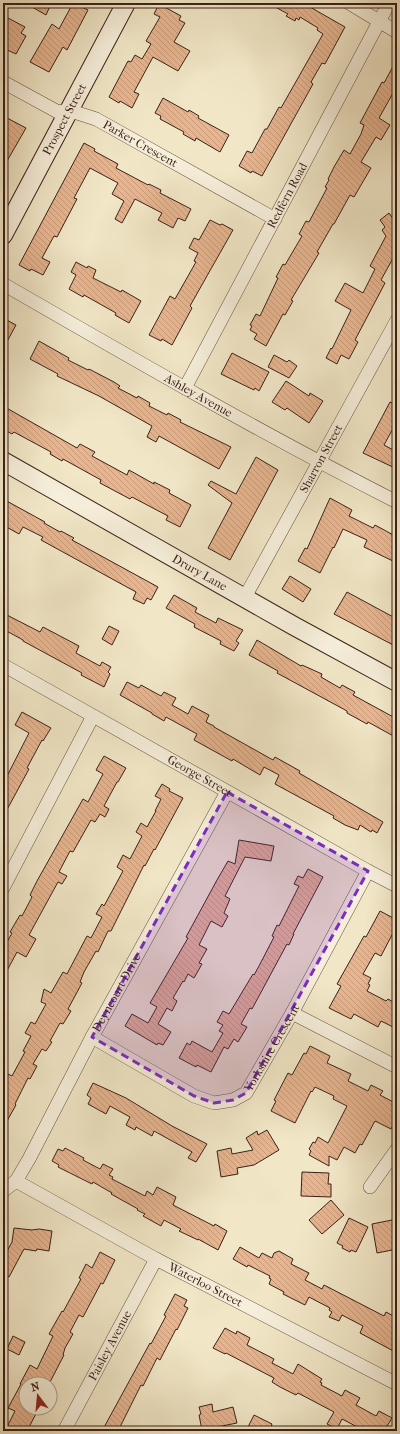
<svg xmlns="http://www.w3.org/2000/svg" width="400" height="1434" font-family="'IM FELL French Canon',serif">
	<defs>
		<pattern id="building-back-hatch" width="6" height="6" patternUnits="userSpaceOnUse"><rect width="6" height="6" fill="#e7b58f"/><path d="M-1 5l2 2M0 0l6 6M5-1l2 2" fill="none" stroke="#c79b7b"/></pattern>
	</defs>
	<rect width="100%" height="100%" fill="#f1e7c7"/>
	<filter id="stains"><feTurbulence type="fractalNoise" baseFrequency=".005" numOctaves="4"/><feColorMatrix values="0 0 0 0 .2 0 0 0 0 .09 0 0 0 0 .02 0 0 0 .5 -.17"/></filter>
	<radialGradient id="worn" r=".72"><stop offset=".6" stop-color="#630" stop-opacity="0"/><stop offset="1" stop-color="#630" stop-opacity=".3"/></radialGradient>
	<g fill="url(#building-back-hatch)" stroke="#3b2117">
		<polygon points="25,3 45,3 50,6 46,15"/>
		<polygon points="73,3 88,10 67,50 63,47 49,72 30,62 52,24 59,29"/>
		<polygon points="268,3 303,3 345,27 325,64 322,63 311,82 313,84 262,176 252,171 251,173 239,166 247,151 252,153 265,129 267,129 279,107 281,108 323,34 317,30 318,28 300,17 299,20 296,18 295,21 286,16 288,14"/>
		<polygon points="159,4 181,16 179,20 185,23 174,42 190,51 178,71 153,57 134,92 139,94 132,108 120,101 119,103 109,97 128,61 131,62 135,55 142,59 151,44 146,41 160,17 154,14"/>
		<polygon points="8,18 25,27 21,33 26,36 16,54 3,48 3,28"/>
		<polygon points="397,59 397,86 379,118 390,125 381,140 376,137 361,162 371,168 354,197 350,195 334,224 333,224 317,252 319,253 291,300 293,301 285,315 283,314 266,346 254,339 257,334 250,330 252,326 250,325 256,314 260,316 278,278 276,277 283,264 285,265 302,236 299,234 306,221 309,222 327,188 325,187 329,180 328,179 334,167 344,150 350,154 361,134 364,125 360,123 382,82 384,83"/>
		<polygon points="163,98 188,112 189,110 199,116 198,118 229,135 220,152 196,138 195,141 183,134 184,132 160,119 161,116 155,113"/>
		<polygon points="7,118 26,128 3,168 3,125"/>
		<polygon points="84,143 95,149 94,151 118,164 116,168 148,185 149,184 161,190 160,193 191,209 185,221 178,218 173,228 158,220 162,213 135,199 122,223 115,219 124,201 112,194 118,183 90,168 74,198 77,199 57,237 54,236 42,258 50,262 43,275 31,269 30,271 19,265"/>
		<polygon points="389,213 397,224 397,251 381,280 385,283 355,340 358,342 349,359 341,355 337,364 326,358 331,348 332,349 351,310 335,301 345,283 363,293 375,269 370,266 386,236 382,230 385,227 380,220"/>
		<polygon points="210,220 220,225 222,224 233,230 190,306 192,308 172,345 162,339 161,341 149,335 170,296 175,299 196,262 194,261 198,253 189,248 194,238 199,240"/>
		<polygon points="76,262 87,268 88,266 96,270 93,278 121,292 122,290 141,301 129,323 115,315 116,313 84,295 83,297 69,289 76,275 71,272"/>
		<polygon points="3,318 16,325 3,349"/>
		<polygon points="39,341 69,358 68,360 88,370 89,369 114,382 120,386 118,388 137,398 138,396 150,403 149,406 167,415 168,413 181,420 180,422 231,447 219,469 159,436 156,442 147,437 152,426 99,396 57,376 58,374 30,359"/>
		<polygon points="232,353 269,372 259,391 255,388 254,390 221,374"/>
		<polygon points="274,355 287,362 289,360 297,366 289,378 268,367"/>
		<polygon points="286,381 309,396 310,393 323,401 309,423 287,408 285,410 272,402"/>
		<polygon points="390,402 397,405 397,421 384,445 397,452 397,469 363,453"/>
		<polygon points="3,406 77,448 80,444 95,452 92,456 127,475 129,470 154,484 154,482 170,490 169,493 191,505 180,527 166,520 168,516 132,497 130,499 100,483 101,480 63,459 62,461 50,454 51,452 14,432 12,434 3,429"/>
		<polygon points="256,457 278,470 230,560 208,548 232,503 208,485 211,481 236,494"/>
		<polygon points="330,498 352,510 349,516 373,528 375,525 397,537 397,563 364,547 367,540 343,529 334,548 333,547 320,573 298,561 305,548 307,549"/>
		<polygon points="3,499 45,522 44,523 60,532 61,531 74,538 72,540 158,587 151,600 147,598 144,604 133,599 136,592 41,540 43,537 23,527 19,534 3,525"/>
		<polygon points="290,576 311,589 303,602 282,589"/>
		<polygon points="347,592 397,619 397,647 334,614"/>
		<polygon points="174,595 197,608 195,612 216,623 218,618 243,630 236,641 239,643 234,651 220,644 221,641 194,627 195,624 166,608"/>
		<polygon points="3,613 40,632 43,627 79,646 76,653 100,666 102,662 111,667 108,672 110,674 104,687 81,675 82,673 23,641 23,640 3,629"/>
		<polygon points="109,626 119,631 112,645 102,639"/>
		<polygon points="257,640 301,666 302,665 322,674 321,677 340,688 342,685 355,692 353,695 397,719 397,738 368,722 367,724 347,713 347,711 277,673 278,671 249,655"/>
		<polygon points="127,682 139,688 141,685 161,696 164,692 176,698 172,705 188,714 192,706 209,715 206,722 214,726 214,727 273,760 275,757 300,771 299,773 383,822 377,833 372,830 371,832 360,825 358,830 345,825 333,818 334,816 275,784 279,775 264,767 260,775 233,759 232,761 194,740 197,734 166,717 164,721 152,714 152,713 120,695"/>
		<polygon points="22,712 51,728 43,741 42,740 27,768 29,769 3,817 3,784 29,733 15,725"/>
		<polygon points="104,756 126,768 118,782 117,782 104,806 109,809 105,817 100,814 95,822 91,820 73,852 70,851 59,872 67,876 62,884 58,882 29,935 36,939 26,957 17,952 3,978 3,949 12,933 10,932 20,915 22,916 32,897 30,895 37,881 83,799 88,802 103,774 96,770"/>
		<polygon points="162,784 170,789 169,791 183,798 155,850 154,849 145,866 144,865 111,931 108,931 98,952 96,951 84,972 80,982 82,983 68,1009 71,1011 63,1024 60,1023 50,1041 52,1042 46,1051 42,1049 33,1064 37,1066 30,1079 28,1078 15,1104 16,1105 3,1128 3,1083 8,1074 12,1076 25,1052 23,1051 31,1036 25,1033 31,1022 35,1024 46,1004 41,1002 44,989 51,993 63,972 67,974 87,936 91,938 102,917 96,914 102,904 104,906 123,871 117,867 123,855 130,859 142,836 136,832 141,823 147,827 156,811 155,811 161,799 155,796"/>
		<polygon points="239,840 274,846 271,861 245,857 225,896 230,899 224,913 228,916 222,927 211,921 199,945 207,949 199,963 202,964 194,978 188,974 184,982 183,981 173,998 177,1001 172,1011 167,1008 158,1024 171,1032 163,1045 158,1043 157,1045 125,1026 132,1014 148,1023 157,1007 150,1003 188,938 186,937 217,880 228,861 235,864"/>
		<polygon points="308,869 323,877 293,934 294,934 289,945 287,944 252,1009 250,1008 241,1024 247,1027 238,1042 234,1039 228,1049 224,1047 211,1072 197,1065 196,1067 179,1058 187,1043 190,1045 192,1041 212,1052 223,1033 219,1031 223,1025 217,1022 223,1011 229,1014 253,974 254,975 259,966 274,937 272,936 277,925 279,926 299,886 294,884 298,876 303,878"/>
		<polygon points="380,911 397,920 397,935 393,933 381,956 375,953 363,974 371,978 368,984 370,985 367,991 386,1001 388,999 397,1004 397,1029 381,1021 378,1027 354,1014 351,1019 329,1008 341,986 337,984 364,936 366,937"/>
		<polygon points="310,1046 330,1056 327,1063 351,1074 348,1081 368,1091 371,1085 383,1091 380,1095 397,1104 397,1117 391,1129 375,1121 362,1145 360,1144 355,1153 344,1147 337,1160 329,1156 329,1166 309,1155 311,1151 309,1149 313,1142 315,1143 318,1137 328,1143 347,1106 333,1099 334,1096 315,1087 312,1092 311,1091 295,1123 271,1111 276,1101 274,1100 288,1073 292,1075 304,1053 306,1054"/>
		<polygon points="93,1083 126,1098 172,1126 207,1144 196,1162 188,1158 192,1152 154,1131 152,1136 136,1127 135,1130 126,1125 130,1117 110,1106 106,1114 88,1104 91,1098 87,1095"/>
		<polygon points="267,1130 279,1150 254,1165 237,1168 238,1174 221,1177 217,1151 231,1148 232,1154 253,1150 246,1138 257,1131 258,1135"/>
		<polygon points="65,1148 84,1158 83,1160 100,1169 103,1164 113,1169 109,1175 113,1177 112,1179 145,1196 147,1191 153,1195 157,1187 176,1197 173,1205 214,1226 215,1224 227,1231 218,1250 198,1239 198,1240 179,1231 181,1229 164,1220 161,1226 143,1216 145,1214 137,1210 138,1209 111,1194 112,1193 93,1182 92,1184 58,1167 59,1165 52,1161 58,1149 63,1151"/>
		<polygon points="302,1172 329,1173 328,1184 331,1184 331,1197 301,1196"/>
		<polygon points="331,1200 344,1215 322,1234 309,1220"/>
		<polygon points="349,1218 368,1227 356,1252 351,1250 350,1252 342,1248 343,1246 337,1243"/>
		<polygon points="397,1219 397,1249 377,1253 372,1224"/>
		<polygon points="14,1228 32,1230 39,1229 52,1231 49,1251 37,1249 36,1251 24,1249 9,1277 3,1274 3,1251 6,1253 12,1242"/>
		<polygon points="240,1247 259,1258 262,1253 272,1258 274,1253 279,1251 293,1259 291,1264 309,1273 305,1280 322,1289 324,1285 384,1316 386,1312 397,1318 397,1353 360,1333 363,1326 342,1315 339,1321 329,1317 332,1312 329,1310 330,1308 309,1297 305,1305 283,1294 284,1292 269,1284 271,1279 269,1278 270,1276 248,1265 247,1267 233,1259"/>
		<polygon points="100,1252 115,1260 103,1284 101,1283 83,1317 79,1315 70,1332 73,1334 65,1348 63,1355 64,1355 49,1384 26,1384 26,1408 39,1408 27,1431 5,1431 15,1411 8,1408 21,1384 20,1384 30,1365 37,1369 53,1336 49,1334 62,1311 63,1312 81,1279 79,1278 86,1264 92,1268"/>
		<polygon points="175,1294 187,1300 184,1306 188,1308 177,1330 176,1329 160,1360 157,1358 143,1386 141,1385 118,1431 102,1431 150,1343 151,1344 166,1316 164,1315"/>
		<polygon points="225,1328 236,1334 237,1331 250,1338 247,1345 274,1359 272,1363 293,1374 298,1364 322,1379 320,1382 322,1383 321,1385 342,1396 345,1390 360,1398 356,1405 376,1416 379,1411 392,1418 384,1431 365,1431 342,1419 337,1429 327,1424 334,1412 298,1393 296,1395 280,1387 272,1382 274,1378 226,1353 225,1354 213,1348"/>
		<polygon points="13,1336 25,1342 19,1355 7,1349"/>
		<polygon points="212,1404 213,1412 233,1407 237,1423 202,1430 199,1415 201,1414 199,1407"/>
		<polygon points="254,1415 272,1424 269,1431 246,1431"/>
	</g>
	<g fill="none" stroke-linecap="round" stroke-linejoin="round">
		<g stroke="#685243" stroke-width="14">
			<g id="street">
				<polyline points="349,3 397,32"/>
				<path id="s1" d="M 3,82 L 58,112 L 68,110 L 96,119 L 275,219"/>
				<path id="s2" d="M 3,284 C 133,359 263,434 397,502"/>
				<path id="s3" d="M 185,388 L 389,3"/>
				<path id="s4" d="M 245,597 L 397,320"/>
				<path id="s5" d="M 3,665 L 368,871 L 397,886"/>
				<polyline points="3,888 93,716"/>
				<polyline points="292,1013 397,1067"/>
				<path id="s6" d="M 92,1037 L 194,1096 L 214,1103 L 233,1100 L 246,1093 L 292,1013 L 368,871"/>
				<path id="s7" d="M 16,1181 L 156,1259 L 397,1384"/>
				<polyline points="370,1187 397,1149"/>
				<path id="s8" d="M 3,1191 L 16,1181 L 29,1159 L 92,1037 L 227,792"/>
				<path id="s9" d="M 64,1431 L 156,1259"/>
			</g>
		</g>
		<g stroke="#3b2117" stroke-width="20">
			<g id="secondary">
				<path id="s10" d="M 3,235 L 126,3"/>
				<path id="s11" d="M 3,461 L 294,626 L 397,682"/>
			</g>
		</g>
		<use href="#street" stroke="#f6efdb" stroke-width="13"/>
		<use href="#secondary" stroke="#f6efdb" stroke-width="18"/>
	</g>
	<path fill="#7b2cbf" fill-opacity="0.2" stroke="#7b2cbf" stroke-width="3" stroke-dasharray="8 5" stroke-linejoin="round" d="M 227,792 L 368,871 L 246,1093 L 233,1100 L 214,1103 L 194,1096 L 92,1037 Z"/>
	<g text-anchor="middle" stroke-width="4" stroke-linejoin="round" paint-order="stroke">
		<g font-size="12" fill="#3b2117" stroke="#f6efdb">
			<text dy="4" stroke="none"><textPath href="#s10" startOffset="131">Prospect Street</textPath></text>
			<text dy="4" stroke="none"><textPath href="#s1" startOffset="153">Parker Crescent</textPath></text>
			<text dy="4" stroke="none"><textPath href="#s3" startOffset="218">Redfern Road</textPath></text>
			<text dy="4" stroke="none"><textPath href="#s2" startOffset="225">Ashley Avenue</textPath></text>
			<text dy="4" stroke="none"><textPath href="#s4" startOffset="158">Sharron Street</textPath></text>
			<text dy="4" stroke="none"><textPath href="#s11" startOffset="226">Drury Lane</textPath></text>
			<text dy="4" stroke="none"><textPath href="#s5" startOffset="226">George Street</textPath></text>
			<text dy="4" stroke="none"><textPath href="#s8" startOffset="230">Deyncourt Drive</textPath></text>
			<text dy="4" stroke="none"><textPath href="#s6" startOffset="225">Yorkshire Crescent</textPath></text>
			<text dy="4" stroke="none"><textPath href="#s7" startOffset="216">Waterloo Street</textPath></text>
			<text dy="4" stroke="none"><textPath href="#s9" startOffset="97">Paisley Avenue</textPath></text>
		</g>
	</g>
	<rect width="400" height="1434" fill="none" stroke="#f1e7c7" stroke-width="16"/>
	<rect x="4" y="4" width="392" height="1426" fill="none" stroke="#3b2117" stroke-width="2"/>
	<rect x="8" y="8" width="384" height="1418" fill="none" stroke="#3b2117"/>
	<g transform="translate(38 1396) rotate(344)"><circle r="19" fill="#f6efdb" stroke="#ab9d8d"/>
	<path d="M0-3L7 15L0 10L-7 15Z" fill="#8f2418"/>
	<text y="-6" font-size="11" font-weight="bold" text-anchor="middle" fill="#3b2117">N</text>
	</g>
	<rect width="100%" height="100%" filter="url(#stains)"/>
	<rect width="100%" height="100%" fill="url(#worn)"/>
</svg>
